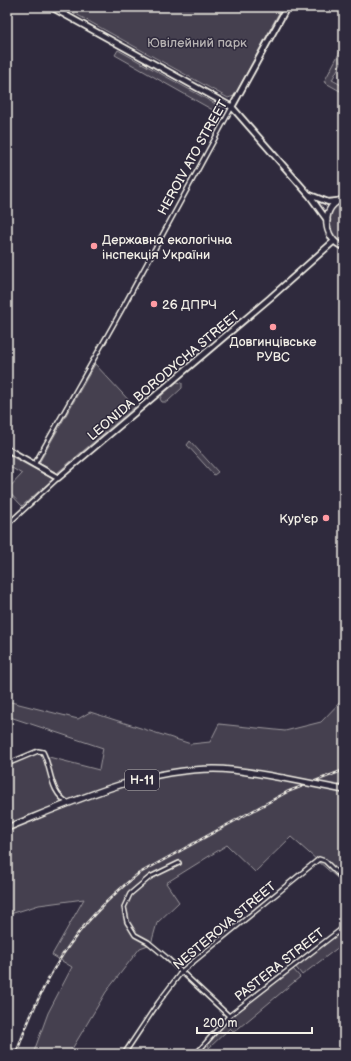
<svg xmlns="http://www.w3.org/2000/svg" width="351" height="1061" font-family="'Balsamiq Sans',sans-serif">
	<rect width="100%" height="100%" fill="#2f2a3d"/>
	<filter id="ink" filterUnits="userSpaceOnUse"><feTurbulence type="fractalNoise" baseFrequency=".025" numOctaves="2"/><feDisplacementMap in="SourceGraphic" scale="8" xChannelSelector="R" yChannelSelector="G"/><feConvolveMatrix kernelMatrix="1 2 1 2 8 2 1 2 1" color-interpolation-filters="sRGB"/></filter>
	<g filter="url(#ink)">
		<g fill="#454050" stroke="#9c989c">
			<polygon points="63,7 282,7 236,93 234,96 228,98"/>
			<polygon points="344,44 344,57 332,80 343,86 340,91 324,82"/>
			<polygon points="118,50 221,107 218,113 115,55"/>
			<path d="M 339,204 L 344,204 L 344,243 C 326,240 324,212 339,204 Z"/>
			<polygon points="95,364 135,407 57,473 39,463"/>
			<polygon points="177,382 182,383 182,388 167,402 162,402 160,399 162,395"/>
			<polygon points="190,441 218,472 214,475 187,445"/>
			<polygon points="7,454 53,479 22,506 7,490 22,474 7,465"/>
			<polygon points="344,698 344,884 291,837 255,872 227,845 166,883 179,902 157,923 151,944 140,948 106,992 69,1054 33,1054 48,1013 72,967 52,955 84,899 39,905 7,915 7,764 38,751 43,752 45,756 99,770 103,748 7,716 7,701 78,719 90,712 191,744 210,742 219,724 285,731 321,722"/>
			<polygon points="344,929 344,943 302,975 295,966"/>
			<polygon points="293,969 300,977 234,1032 230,1028 209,1048 208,1041 230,1018"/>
		</g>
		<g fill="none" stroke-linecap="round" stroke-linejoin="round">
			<g stroke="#f4f1e8" stroke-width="6">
				<g id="street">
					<polyline points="34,465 121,311 232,107"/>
					<polyline points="7,525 58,478"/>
					<path d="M 7,764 L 38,751 L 43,752 C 52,769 49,793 69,803"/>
					<polyline points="179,863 150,877 130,894 124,907 127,922 135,935 148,942 166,957 229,1016"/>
					<polyline points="124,1054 158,1003 182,971 319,859 325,861 344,880"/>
					<polyline points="196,1054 229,1016 344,927"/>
				</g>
			</g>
			<g stroke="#f4f1e8" stroke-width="8">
				<g id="secondary">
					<polyline points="51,7 232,107 309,195 327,220"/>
					<polyline points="232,107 287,7"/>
					<polyline points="310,195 328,202 337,201"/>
					<polyline points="7,449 58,478 270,298 333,242"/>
				</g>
			</g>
			<g stroke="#f4f1e8" stroke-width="8">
				<g id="primary">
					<path d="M 344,199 C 320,204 322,240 344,247"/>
					<path d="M 7,828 C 72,802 142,769 214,769 C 237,769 260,774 283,778"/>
				</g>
			</g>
			<use href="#street" stroke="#2f2a3d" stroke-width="3"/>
			<use href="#secondary" stroke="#2f2a3d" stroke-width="4.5"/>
			<use href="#primary" stroke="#2f2a3d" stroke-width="5"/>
			<g stroke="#f4f1e8" stroke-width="2.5">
				<path id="rail" d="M 16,1054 C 43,977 73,926 138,874 L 287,792 L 344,770"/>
			</g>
			<use href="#rail" stroke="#2f2a3d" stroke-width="1" stroke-dasharray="3" stroke-linecap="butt"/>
			<g stroke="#f4f1e8" stroke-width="8" stroke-linecap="butt">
				<polyline id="primary-bridge" points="283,778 344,790"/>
			</g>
			<use href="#primary-bridge" stroke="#2f2a3d" stroke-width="5"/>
		</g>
	</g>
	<g fill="#ff9aa2" stroke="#2f2a3d" stroke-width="1.5">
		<circle cx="94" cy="246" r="4"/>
		<circle cx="154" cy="304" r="4"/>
		<circle cx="273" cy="327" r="4"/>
		<circle cx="326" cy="518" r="4"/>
	</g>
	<g text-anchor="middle" stroke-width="3" stroke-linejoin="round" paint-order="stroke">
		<rect fill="#2f2a3d" stroke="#b9b5b5" stroke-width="1" x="125" y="770" width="34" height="20" rx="3"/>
		<g font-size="12" font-weight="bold" fill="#f4f1e8">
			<text x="142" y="784">Н-11</text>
		</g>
		<g font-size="13" fill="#b7b3b3" stroke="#2f2a3d">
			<text x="197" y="47">Ювілейний парк</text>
		</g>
		<g font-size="13" fill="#f4f1e8" stroke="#2f2a3d">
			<text transform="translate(192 157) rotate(-61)" y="5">HEROIV ATO STREET</text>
			<text transform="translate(163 375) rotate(-40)" y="5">LEONIDA BORODYCHA STREET</text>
			<text transform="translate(224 925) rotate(-40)" y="5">NESTEROVA STREET</text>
			<text transform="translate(279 964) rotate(-38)" y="5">PASTERA STREET</text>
		</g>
		<g font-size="13" fill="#f4f1e8" stroke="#2f2a3d" text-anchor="start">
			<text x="102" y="244">Державна екологічна<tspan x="102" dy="15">інспекція України</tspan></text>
			<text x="162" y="309">26 ДПРЧ</text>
			<text x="273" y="346" text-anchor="middle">Довгинцівське<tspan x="273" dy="15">РУВС</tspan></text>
			<text x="318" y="523" text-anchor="end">Кур'єр</text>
		</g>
	</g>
	<rect width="351" height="1061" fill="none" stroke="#2f2a3d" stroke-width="24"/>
	<rect x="12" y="12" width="327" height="1037" fill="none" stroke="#f4f1e8" stroke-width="1.5" filter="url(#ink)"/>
	<path d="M197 1027v6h115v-6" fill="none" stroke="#f4f1e8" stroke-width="2"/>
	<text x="203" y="1027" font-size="12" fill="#f4f1e8" stroke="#2f2a3d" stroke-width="3" paint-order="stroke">200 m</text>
</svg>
